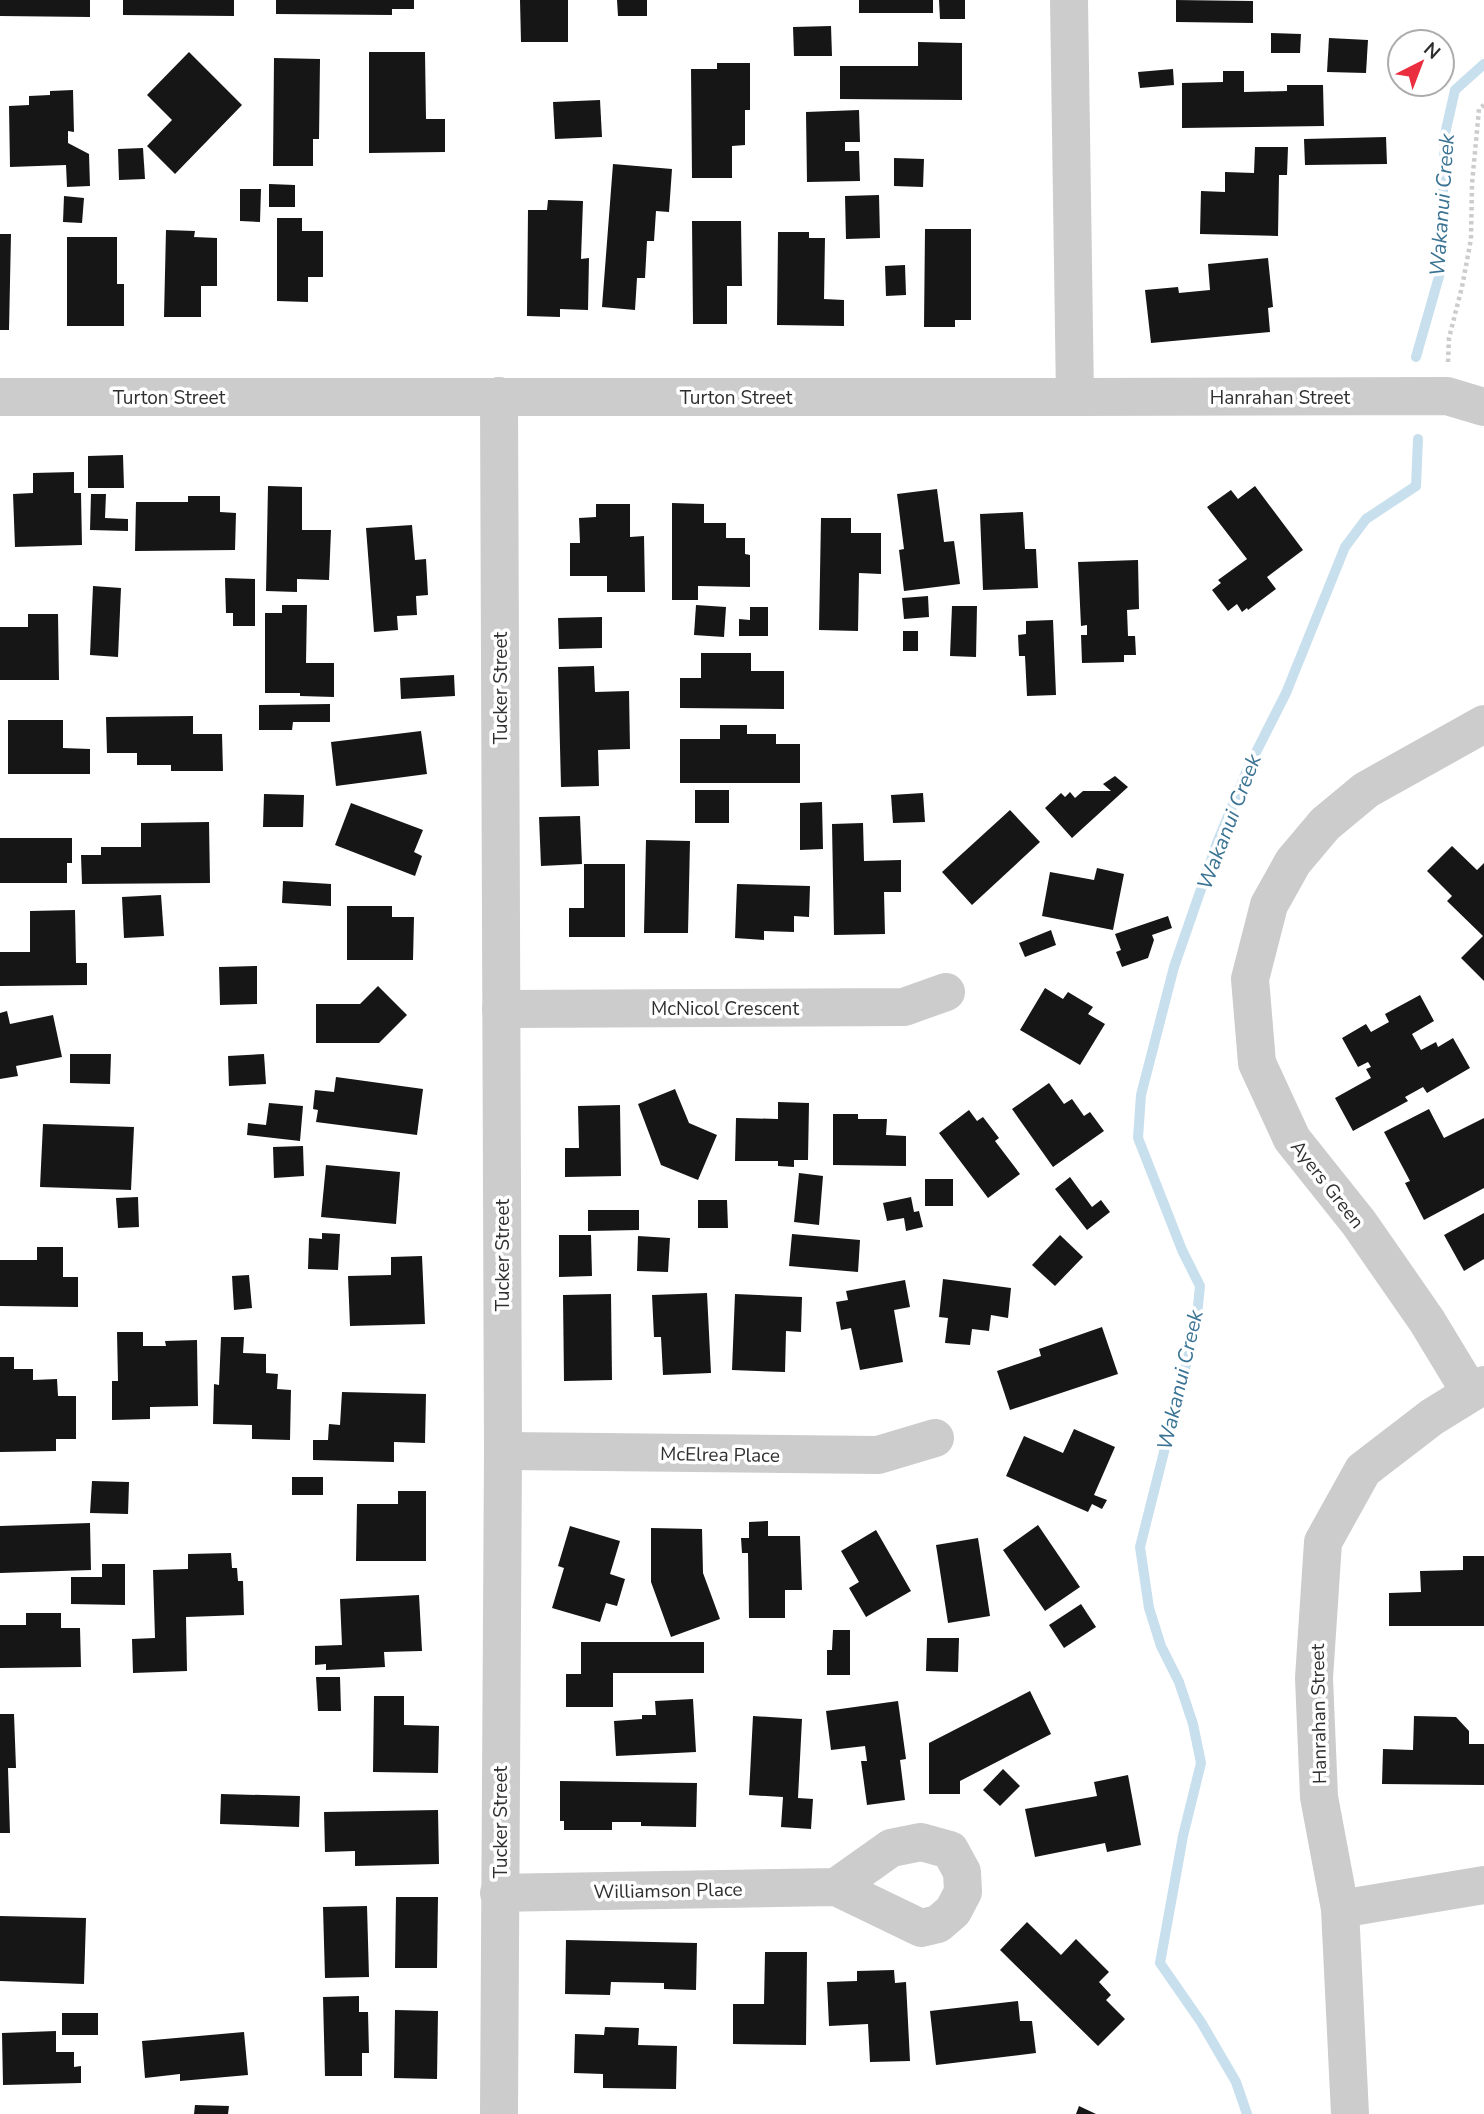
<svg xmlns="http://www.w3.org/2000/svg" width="1484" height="2114" font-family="'Nunito Sans',sans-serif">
	<rect width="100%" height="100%" fill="#fff"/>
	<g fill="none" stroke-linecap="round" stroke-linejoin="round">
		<g stroke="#c8dfed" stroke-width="10">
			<polyline points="1416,357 1440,273 1445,134 1455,90 1484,64"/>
			<polyline points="1247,2114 1236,2082 1201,2022 1160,1963 1183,1836 1201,1763 1193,1724 1179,1682 1161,1646 1149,1608 1140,1547 1196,1325 1200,1286 1182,1250 1138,1138 1141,1095 1174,967 1217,843 1248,768 1286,693 1345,547 1366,519 1416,486 1418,439"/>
		</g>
	</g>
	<g fill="#161616">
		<polygon points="0,0 90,0 90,17 0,16"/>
		<polygon points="123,0 234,0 234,16 123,15"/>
		<polygon points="276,0 414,0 414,9 392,9 392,15 276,14"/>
		<polygon points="520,0 568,0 568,42 521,42"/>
		<polygon points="617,0 647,0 647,16 618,16"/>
		<rect x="859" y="0" width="74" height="13"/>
		<polygon points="939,0 965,0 965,19 940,19"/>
		<polygon points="1176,0 1253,1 1253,23 1176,22"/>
		<polygon points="831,26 832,56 794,56 793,27"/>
		<polygon points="1271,33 1301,34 1300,53 1271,53"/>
		<polygon points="1329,38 1368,40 1366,73 1327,72"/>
		<polygon points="918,42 962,43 962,100 840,99 840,66 918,66"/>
		<polygon points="189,52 242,105 175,174 147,146 172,120 147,95"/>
		<polygon points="369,52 425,52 426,119 445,119 445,152 369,153"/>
		<polygon points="274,58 320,59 319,139 313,139 313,166 273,166"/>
		<polygon points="717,63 750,63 750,110 745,110 745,145 732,146 732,178 692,178 691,69 717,69"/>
		<polygon points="1173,69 1174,85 1140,88 1138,72"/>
		<polygon points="1223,71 1244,71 1244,92 1287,91 1287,85 1323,85 1324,126 1182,128 1182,83 1223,82"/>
		<polygon points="73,90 74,132 68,131 68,143 89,154 90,186 67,187 66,165 10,167 9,106 29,105 29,96 50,95 50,91"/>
		<polygon points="600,100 602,137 555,139 553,102"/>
		<polygon points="859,110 860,142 845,142 845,151 859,151 860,181 807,182 806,112"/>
		<polygon points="1386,137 1387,164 1305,165 1304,139"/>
		<polygon points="1255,147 1288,147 1287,175 1279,175 1278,236 1200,234 1201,191 1225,192 1225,172 1254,173"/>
		<polygon points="143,148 145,179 119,180 118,149"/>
		<polygon points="894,158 924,159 923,187 894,186"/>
		<polygon points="613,164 672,169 669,212 656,211 654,241 647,241 645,278 637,278 635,310 602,307"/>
		<polygon points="269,184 295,185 295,207 269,207"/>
		<polygon points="240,189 261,189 260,222 240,221"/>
		<polygon points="879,195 880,238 846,239 845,196"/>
		<polygon points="64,196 84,198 82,223 63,222"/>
		<polygon points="548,200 583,201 581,259 589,258 588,310 560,309 560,317 527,316 528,210 547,210"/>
		<polygon points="277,218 302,218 302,231 323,231 323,277 308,277 308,302 277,301"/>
		<polygon points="692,221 741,221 742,286 727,286 727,324 693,324"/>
		<polygon points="925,229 971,229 971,320 955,320 955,327 924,327"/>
		<polygon points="166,230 195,231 194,237 217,238 217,286 201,286 201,317 164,317"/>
		<polygon points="778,232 809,232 809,238 825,238 824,299 844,300 844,326 777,325"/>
		<polygon points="0,234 11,234 9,330 0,330"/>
		<polygon points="67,237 117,237 117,284 124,284 124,326 67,326"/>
		<polygon points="1268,258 1273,307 1268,308 1270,332 1151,343 1145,290 1178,287 1179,293 1210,290 1208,264"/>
		<polygon points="905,265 906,295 886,296 885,266"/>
		<polygon points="123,455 124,488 88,488 88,456"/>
		<polygon points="74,472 74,493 81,493 82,545 15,547 13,494 33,493 33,473"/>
		<polygon points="268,486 302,487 302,530 331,530 329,580 297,579 297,592 266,591"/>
		<polygon points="1255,486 1303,550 1267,577 1276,589 1248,610 1247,608 1242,612 1237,604 1228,611 1212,590 1221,583 1218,580 1247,559 1207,507 1231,490 1238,499"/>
		<polygon points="937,489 944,542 954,541 960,584 904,591 899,550 904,549 897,494"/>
		<polygon points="91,494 106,494 105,518 128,519 128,531 90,530"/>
		<polygon points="188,496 220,496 220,512 236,513 235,550 135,551 136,502 188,502"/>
		<polygon points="672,503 704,504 704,523 726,523 726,538 745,538 745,554 750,555 750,587 698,586 698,600 672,600"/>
		<polygon points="596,504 630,504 630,537 644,536 645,592 607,592 607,576 570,576 570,543 580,543 579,518 596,517"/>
		<polygon points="1023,512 1025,549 1036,549 1038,588 983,590 980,514"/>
		<polygon points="821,518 851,518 851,533 881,533 881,574 859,573 858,631 819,630"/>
		<polygon points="412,525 415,560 426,559 428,595 416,596 417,615 397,616 398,630 374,632 366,528"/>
		<polygon points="1138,560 1139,609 1127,610 1128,636 1135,636 1136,655 1124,655 1124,662 1082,663 1081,635 1087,635 1087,625 1081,626 1078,562"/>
		<polygon points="225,578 255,579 255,626 233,626 233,613 226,613"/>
		<polygon points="93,586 121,588 118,657 90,655"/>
		<polygon points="928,596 929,617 904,619 902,598"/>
		<polygon points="282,605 307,605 306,663 334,663 334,697 300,696 300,693 265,693 265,613 282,613"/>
		<polygon points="696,605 726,607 724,637 694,635"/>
		<polygon points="952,606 977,606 976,657 950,656"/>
		<polygon points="750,607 768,607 768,636 739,636 739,619 750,620"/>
		<polygon points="28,614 58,614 59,680 0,680 0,627 28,627"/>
		<polygon points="602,617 602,648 559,649 558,618"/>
		<polygon points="1053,620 1056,695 1027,696 1025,656 1019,656 1018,635 1026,634 1026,621"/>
		<rect x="903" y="631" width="15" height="20"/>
		<polygon points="701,653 751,653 751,671 784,671 784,709 680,708 680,678 701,678"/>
		<polygon points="594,666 595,692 629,691 630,749 598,750 599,786 561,787 558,667"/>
		<polygon points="454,675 455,696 401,699 400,678"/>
		<polygon points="330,704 330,722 293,722 292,730 259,730 259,705"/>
		<polygon points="193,716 193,734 222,734 223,771 171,771 171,765 137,765 137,753 107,753 106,717"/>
		<polygon points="8,720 63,720 63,748 90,749 90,774 8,774"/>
		<polygon points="720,725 747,725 747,734 776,734 776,744 800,744 800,783 680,783 680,739 720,739"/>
		<polygon points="421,731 427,774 336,786 331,742"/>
		<polygon points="1115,776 1128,787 1072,838 1045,808 1061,793 1065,797 1070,792 1075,798 1083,791 1111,791 1103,784"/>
		<rect x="695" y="790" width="34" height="33"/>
		<polygon points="923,793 925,822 893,823 891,795"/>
		<polygon points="264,794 304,795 303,827 263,827"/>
		<polygon points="822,802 823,849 800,850 800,803"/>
		<polygon points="351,803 423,830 414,852 422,856 415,876 335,845"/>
		<polygon points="1010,810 1040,842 972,905 942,872"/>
		<polygon points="580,816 582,864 541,866 539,817"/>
		<polygon points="209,822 210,883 82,884 81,855 101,855 101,847 141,847 141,823"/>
		<polygon points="863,823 864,861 901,860 901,892 884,892 885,934 834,935 832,824"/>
		<polygon points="0,838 72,838 72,863 67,863 67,883 0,883"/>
		<polygon points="646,840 690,841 688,933 644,933"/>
		<polygon points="1452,846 1477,870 1484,863 1484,981 1461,958 1483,936 1447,901 1452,896 1427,871"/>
		<polygon points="584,864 625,864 625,937 569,937 569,908 584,908"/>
		<polygon points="1097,868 1124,874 1113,930 1042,916 1050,872 1094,880"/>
		<polygon points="283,881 331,884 331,906 282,903"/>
		<polygon points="737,884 810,886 809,917 794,916 794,932 764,931 764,940 735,938"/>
		<polygon points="161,895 164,936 124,938 122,897"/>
		<polygon points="347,906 392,906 392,917 414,917 413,960 347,960"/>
		<polygon points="75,910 76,963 87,963 87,985 0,986 0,952 30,952 30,911"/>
		<polygon points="1168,916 1172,928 1152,935 1154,940 1148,958 1122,967 1116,952 1121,950 1115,934"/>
		<polygon points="1051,930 1056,945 1025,957 1019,943"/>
		<polygon points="257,966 257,1004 220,1005 219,967"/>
		<polygon points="378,986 407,1015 379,1043 316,1043 316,1004 360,1004"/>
		<polygon points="1045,988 1063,999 1068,992 1093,1007 1088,1014 1105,1024 1080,1065 1020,1030"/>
		<polygon points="1420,995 1434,1021 1412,1034 1421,1050 1436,1042 1438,1047 1453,1038 1470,1068 1427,1093 1423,1087 1405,1097 1408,1101 1353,1131 1335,1098 1371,1078 1366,1069 1371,1067 1368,1062 1358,1067 1342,1038 1366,1024 1371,1032 1389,1022 1385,1014"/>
		<polygon points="7,1011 10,1024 53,1015 62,1057 16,1066 18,1076 0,1079 0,1013"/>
		<polygon points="70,1054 111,1054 110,1084 70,1083"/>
		<polygon points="264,1054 266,1084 229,1086 228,1056"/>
		<polygon points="336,1077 423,1089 417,1135 316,1122 318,1110 313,1109 315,1090 334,1092"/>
		<polygon points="1049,1083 1064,1104 1072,1099 1084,1116 1090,1112 1104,1131 1053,1167 1012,1109"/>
		<polygon points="675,1089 689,1123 717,1135 698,1180 661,1165 638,1104"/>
		<polygon points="778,1102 809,1103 808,1160 794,1160 794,1167 778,1166 778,1161 735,1161 736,1118 778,1119"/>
		<polygon points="269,1103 303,1106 300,1141 247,1135 248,1123 266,1125"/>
		<polygon points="620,1105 621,1176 565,1177 565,1148 579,1148 578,1106"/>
		<polygon points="1429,1109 1444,1138 1484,1118 1484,1188 1424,1220 1405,1183 1410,1181 1384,1132"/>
		<polygon points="969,1110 977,1121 983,1117 999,1138 995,1141 1020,1174 988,1198 939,1133"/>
		<polygon points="833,1114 858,1114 858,1119 887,1119 886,1135 906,1136 906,1166 833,1165"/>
		<polygon points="43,1124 134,1127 131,1190 40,1187"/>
		<polygon points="303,1146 304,1176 274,1178 273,1147"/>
		<polygon points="326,1165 400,1172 396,1224 321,1217"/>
		<polygon points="799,1173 823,1176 819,1225 794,1222"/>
		<polygon points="1070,1177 1092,1207 1101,1200 1110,1212 1087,1230 1055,1189"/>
		<rect x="925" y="1179" width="28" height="27"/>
		<polygon points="138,1197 139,1227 118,1228 116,1198"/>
		<polygon points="911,1197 914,1212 919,1211 923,1227 906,1231 904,1218 887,1221 883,1203"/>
		<polygon points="698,1200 727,1200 728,1228 698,1228"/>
		<polygon points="588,1210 639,1210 639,1230 588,1231"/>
		<polygon points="1484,1213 1484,1259 1464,1271 1444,1235"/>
		<polygon points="322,1233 340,1234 338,1270 308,1269 309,1238 322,1239"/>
		<polygon points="792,1234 860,1240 858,1272 789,1266"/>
		<polygon points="559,1235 591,1235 592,1276 559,1277"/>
		<polygon points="1060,1235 1083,1257 1055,1286 1032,1265"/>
		<polygon points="638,1236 670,1238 668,1272 637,1271"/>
		<polygon points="37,1247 63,1247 63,1277 78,1277 78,1307 0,1306 0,1260 37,1260"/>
		<polygon points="422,1256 425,1324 350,1326 348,1276 391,1275 391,1257"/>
		<polygon points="249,1275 252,1308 234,1310 232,1276"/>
		<polygon points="943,1279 1011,1288 1008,1318 991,1315 989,1331 972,1329 970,1345 945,1343 948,1318 939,1317"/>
		<polygon points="905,1280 910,1307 894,1310 903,1362 860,1370 851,1328 841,1330 836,1302 848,1300 846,1291"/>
		<polygon points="707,1293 711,1373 663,1375 661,1337 654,1337 652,1295"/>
		<polygon points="611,1294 612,1380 564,1381 563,1295"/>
		<polygon points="735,1294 802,1297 801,1332 786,1331 785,1372 732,1370"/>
		<polygon points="1102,1327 1118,1374 1010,1410 997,1371 1041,1356 1039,1349"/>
		<polygon points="117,1332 143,1332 143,1346 166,1346 165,1341 197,1340 198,1406 150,1407 150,1419 112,1420 112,1381 118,1381"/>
		<polygon points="221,1337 244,1337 243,1353 266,1354 266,1373 278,1374 277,1389 291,1390 290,1440 252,1439 252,1425 213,1424 214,1384 219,1385"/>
		<polygon points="0,1357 14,1357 14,1369 33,1369 33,1380 57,1379 58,1396 76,1396 76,1439 56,1439 56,1451 0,1452"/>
		<polygon points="342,1392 426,1394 425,1443 394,1442 394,1462 313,1460 313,1440 328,1440 329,1424 340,1425"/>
		<polygon points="1074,1429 1115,1447 1094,1495 1107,1500 1102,1509 1092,1504 1088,1512 1006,1476 1024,1436 1063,1453"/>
		<rect x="292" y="1477" width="31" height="18"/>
		<polygon points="92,1481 129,1482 128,1514 90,1513"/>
		<polygon points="398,1491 426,1491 426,1561 356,1561 357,1504 398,1504"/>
		<polygon points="768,1521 768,1536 800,1536 802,1590 785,1590 785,1618 749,1618 748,1553 742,1553 741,1538 749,1538 749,1522"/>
		<polygon points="90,1523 91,1570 0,1573 0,1526"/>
		<polygon points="1038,1525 1080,1587 1045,1611 1003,1550"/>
		<polygon points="570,1526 620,1541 610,1574 625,1579 617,1606 606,1603 600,1622 552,1608 564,1568 558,1566"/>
		<polygon points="651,1528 702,1529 703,1573 720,1619 671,1637 651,1582"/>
		<polygon points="876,1530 911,1591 866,1617 849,1588 859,1582 841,1551"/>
		<polygon points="978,1538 990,1616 948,1623 936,1545"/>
		<polygon points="231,1553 232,1568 237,1568 238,1581 243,1581 244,1615 186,1617 187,1671 133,1673 132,1639 155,1638 153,1570 188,1569 188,1554"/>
		<polygon points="1463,1556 1484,1556 1484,1626 1389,1626 1389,1593 1421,1592 1420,1571 1463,1570"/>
		<polygon points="102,1564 125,1564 125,1605 71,1604 71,1577 102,1577"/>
		<polygon points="419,1595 422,1651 384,1652 385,1667 326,1670 326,1664 315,1665 315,1646 342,1645 340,1599"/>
		<polygon points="1081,1604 1096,1627 1064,1648 1049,1625"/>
		<polygon points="26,1613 61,1613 61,1628 80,1628 81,1667 0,1668 0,1625 26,1625"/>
		<polygon points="833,1630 850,1630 850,1675 827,1675 827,1650 832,1650"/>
		<polygon points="927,1638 959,1638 958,1672 926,1671"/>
		<polygon points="581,1642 704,1642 704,1673 613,1673 613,1707 566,1707 566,1674 581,1674"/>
		<polygon points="316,1677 340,1677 341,1711 318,1711"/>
		<polygon points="1030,1691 1051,1734 960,1781 960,1794 929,1794 929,1743"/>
		<polygon points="374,1696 404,1696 404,1725 439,1726 438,1773 373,1772"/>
		<polygon points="693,1699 696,1752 616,1756 614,1721 642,1719 642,1715 656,1715 655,1701"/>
		<polygon points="898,1701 906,1759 900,1760 905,1800 867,1805 861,1761 867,1761 865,1746 831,1750 826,1711"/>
		<polygon points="0,1714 14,1714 16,1768 8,1768 10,1833 0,1833"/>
		<polygon points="753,1716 802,1719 798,1798 813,1799 811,1829 781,1827 783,1797 749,1795"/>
		<polygon points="1414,1716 1456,1717 1469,1731 1469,1744 1484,1744 1484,1785 1382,1784 1383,1749 1413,1750"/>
		<polygon points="1003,1769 1020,1786 1000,1806 983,1790"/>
		<polygon points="1128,1775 1141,1845 1107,1852 1105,1843 1035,1857 1025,1809 1097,1796 1094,1782"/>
		<polygon points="560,1781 697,1783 696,1827 641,1826 641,1822 612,1822 612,1830 564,1830 564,1821 560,1821"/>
		<polygon points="221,1794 300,1796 299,1827 220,1824"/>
		<polygon points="438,1810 439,1864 355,1866 355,1851 325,1852 324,1812"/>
		<polygon points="396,1897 438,1897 437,1968 395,1968"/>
		<polygon points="367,1906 369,1977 325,1978 323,1907"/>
		<polygon points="0,1916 86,1918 84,1984 0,1981"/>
		<polygon points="1027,1922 1061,1955 1076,1939 1109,1972 1099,1982 1111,1995 1106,2000 1125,2019 1098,2046 1000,1950"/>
		<polygon points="566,1940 697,1943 696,1990 664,1989 664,1983 611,1982 610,1995 565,1994"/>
		<polygon points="765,1952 807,1952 806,2045 733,2044 733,2004 764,2004"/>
		<polygon points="894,1970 895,1983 906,1982 910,2061 870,2062 868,2024 829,2026 827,1982 857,1981 857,1971"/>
		<polygon points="359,1996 359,2012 368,2012 369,2053 362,2053 362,2076 325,2076 323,1997"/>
		<polygon points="1018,2001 1020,2021 1032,2021 1036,2053 936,2065 930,2011"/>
		<polygon points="395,2010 438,2011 437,2079 394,2078"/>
		<rect x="62" y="2013" width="36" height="22"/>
		<polygon points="605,2027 639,2028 638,2045 677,2046 676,2089 603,2088 603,2074 574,2073 575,2034 604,2035"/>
		<polygon points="56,2031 56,2052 74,2052 74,2067 81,2066 81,2083 3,2085 2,2033"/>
		<polygon points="244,2032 248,2075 180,2081 180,2074 145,2078 142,2041"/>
		<polygon points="195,2105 229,2106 228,2114 194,2114"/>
		<polygon points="1079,2106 1096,2114 1076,2114"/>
	</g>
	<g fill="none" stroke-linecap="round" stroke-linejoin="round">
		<polyline stroke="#ccc" stroke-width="4.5" stroke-dasharray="3.5 3.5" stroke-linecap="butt" points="1448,362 1449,338 1462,287 1471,239 1472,184 1479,109 1484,105"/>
		<g stroke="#ccc" stroke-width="38">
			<polyline points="499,396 503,1451 499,2114"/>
			<polyline points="0,397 1075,397 1069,0"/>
			<polyline points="1075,397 1447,396 1484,407"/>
			<polyline points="501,1009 904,1007 946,992"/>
			<polyline points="1470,1392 1427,1321 1359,1223 1292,1139 1257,1063 1250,979 1269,905 1293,862 1325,824 1366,790 1484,724"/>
			<polyline points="503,1451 878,1455 935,1438"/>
			<polyline points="499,1893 836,1887 891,1848 921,1842 950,1850 962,1872 963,1892 953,1911 938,1924 921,1928 836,1887"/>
			<polyline points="1340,1909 1484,1885"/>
			<polyline points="1350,2114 1340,1909 1319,1797 1314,1678 1323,1542 1363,1470 1432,1417 1484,1385"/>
		</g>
	</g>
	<g text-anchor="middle" stroke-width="7" stroke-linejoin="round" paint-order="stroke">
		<g font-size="19" fill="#2f2f2f" stroke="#fff">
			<text x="169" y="404">Turton Street</text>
			<text x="736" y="404">Turton Street</text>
			<text x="1280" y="404">Hanrahan Street</text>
			<text transform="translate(500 688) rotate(-90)" y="7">Tucker Street</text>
			<text x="725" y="1015">McNicol Crescent</text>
			<text transform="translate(1328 1184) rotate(52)" y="7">Ayers Green</text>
			<text transform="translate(502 1255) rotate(-90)" y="7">Tucker Street</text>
			<text transform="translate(720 1454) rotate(1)" y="7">McElrea Place</text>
			<text transform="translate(1318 1714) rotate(-91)" y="7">Hanrahan Street</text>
			<text transform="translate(500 1822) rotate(-90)" y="7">Tucker Street</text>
			<text transform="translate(668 1890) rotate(-1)" y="7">Williamson Place</text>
		</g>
		<g font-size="21" font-style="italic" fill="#3a7393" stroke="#fff">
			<text transform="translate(1442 205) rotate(-86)" y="7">Wakanui Creek</text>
			<text transform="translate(1229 822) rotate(-69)" y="7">Wakanui Creek</text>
			<text transform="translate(1180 1380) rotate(-77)" y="7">Wakanui Creek</text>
		</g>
	</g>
	<g transform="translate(1421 63) rotate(42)"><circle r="33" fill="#ffffff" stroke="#acacac" stroke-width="2"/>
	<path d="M0-5L12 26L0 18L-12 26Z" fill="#ea2d3f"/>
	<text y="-10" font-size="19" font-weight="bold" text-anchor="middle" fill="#2f2f2f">N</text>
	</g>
</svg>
